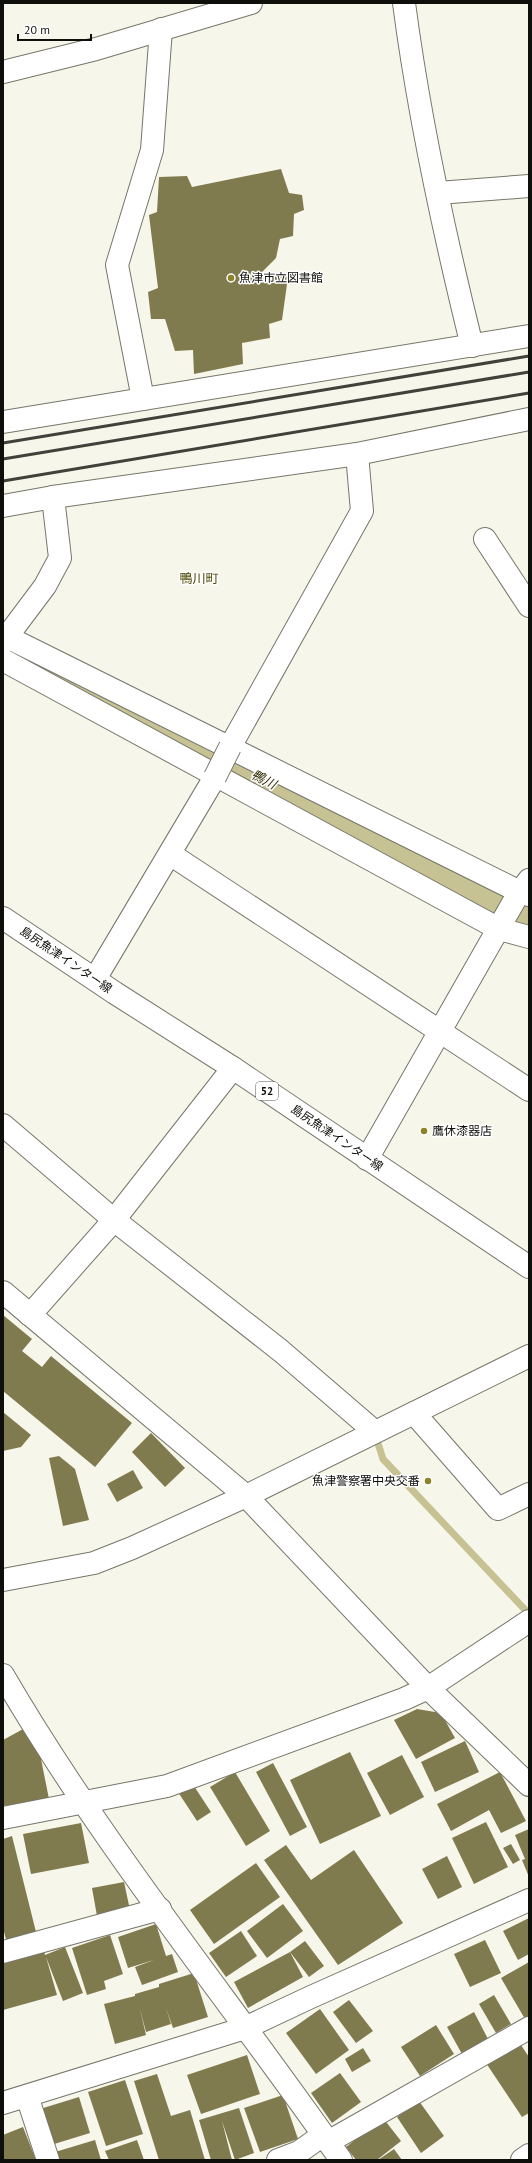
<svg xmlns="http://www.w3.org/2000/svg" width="532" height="2163" font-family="'PT Sans','Noto Sans JP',sans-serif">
	<rect width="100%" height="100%" fill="#f7f6ea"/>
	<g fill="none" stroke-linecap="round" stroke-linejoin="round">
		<polyline stroke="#c7c293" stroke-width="7" points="375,1434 383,1459 529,1614"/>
		<polyline stroke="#c7c293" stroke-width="44" points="53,671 485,891 529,904"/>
	</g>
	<g fill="#807b4e">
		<polygon points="281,169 289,193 302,195 304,210 294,214 293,236 280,239 276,258 262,272 263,278 282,273 288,277 282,320 269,324 270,338 242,343 243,364 194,374 193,350 175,351 165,319 151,319 148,292 158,288 149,215 157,212 159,177 187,176 192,187"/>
		<polygon points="3,1315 32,1339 22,1351 42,1367 51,1356 132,1423 95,1467 3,1391"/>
		<polygon points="3,1412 31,1435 21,1447 3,1451"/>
		<polygon points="151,1433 185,1468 165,1487 132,1452"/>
		<polygon points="59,1456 75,1469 89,1520 63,1526 49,1458"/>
		<polygon points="133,1470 143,1488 117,1502 107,1484"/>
		<polygon points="417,1709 441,1713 455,1738 416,1759 394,1720"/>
		<polygon points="25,1728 40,1754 49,1799 3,1806 3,1740"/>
		<polygon points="465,1741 479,1772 435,1792 421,1762"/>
		<polygon points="350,1752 381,1816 320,1844 290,1780"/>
		<polygon points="402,1755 424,1797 390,1815 367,1773"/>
		<polygon points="273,1763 307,1827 290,1836 256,1772"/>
		<polygon points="235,1772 270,1831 246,1846 210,1787"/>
		<polygon points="500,1772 526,1821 501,1833 489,1810 451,1831 437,1804"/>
		<polygon points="192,1783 211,1812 197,1821 178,1792"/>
		<polygon points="486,1822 508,1867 474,1884 452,1838"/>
		<polygon points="81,1823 89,1863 31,1874 23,1834"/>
		<polygon points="529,1829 529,1877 522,1860 525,1859 515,1835"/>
		<polygon points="12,1836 37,1936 7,1943 3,1928 3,1839"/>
		<polygon points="511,1844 520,1860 513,1864 503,1848"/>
		<polygon points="286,1845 311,1880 354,1850 403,1923 338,1965 264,1860"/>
		<polygon points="447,1856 462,1887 438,1899 422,1869"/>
		<polygon points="256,1863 280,1897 214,1944 190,1910"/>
		<polygon points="124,1882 130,1910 97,1916 92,1888"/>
		<polygon points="283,1904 303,1931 267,1958 247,1931"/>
		<polygon points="529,1918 529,1954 518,1960 503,1931"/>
		<polygon points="156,1924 166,1956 172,1954 178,1972 142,1985 135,1967 154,1960 128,1968 118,1937"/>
		<polygon points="241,1931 257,1956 226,1977 209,1953"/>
		<polygon points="110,1935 123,1974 104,1981 106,1989 87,1995 72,1948"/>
		<polygon points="485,1940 501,1973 470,1987 454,1954"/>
		<polygon points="305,1941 324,1966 309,1977 290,1952 303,1977 248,2008 234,1982 290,1952"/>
		<polygon points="65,1947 83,1993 63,2001 46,1957 57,1995 3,2010 3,1963 44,1951 45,1955"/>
		<polygon points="529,1962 529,2017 525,2019 501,1978"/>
		<polygon points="194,1973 208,2017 173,2028 166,2008 171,2024 146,2032 140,2009 146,2035 115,2044 104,2004 135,1996 135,1994 159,1987 159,1984"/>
		<polygon points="494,1995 511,2024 496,2033 479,2004"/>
		<polygon points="349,2000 373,2031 356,2043 333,2012"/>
		<polygon points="320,2009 349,2050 316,2074 286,2033"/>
		<polygon points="474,2012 488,2039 462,2054 447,2027"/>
		<polygon points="436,2025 454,2054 420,2076 401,2047"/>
		<polygon points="519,2042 529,2057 529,2113 522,2117 486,2063"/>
		<polygon points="363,2048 371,2061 352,2072 345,2059"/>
		<polygon points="247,2055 260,2094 201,2114 187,2075"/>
		<polygon points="340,2073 361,2102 332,2123 311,2093"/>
		<polygon points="157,2074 171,2116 190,2110 205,2160 159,2160 134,2081"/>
		<polygon points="125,2080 143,2134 106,2146 88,2092"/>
		<polygon points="283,2095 298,2139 260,2152 244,2108"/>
		<polygon points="79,2097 90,2133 51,2145 40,2109"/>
		<polygon points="419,2101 444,2136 421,2153 397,2117"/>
		<polygon points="239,2108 254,2153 235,2160 222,2121 232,2160 211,2160 199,2120"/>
		<polygon points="383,2118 401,2141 377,2160 356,2160 346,2147"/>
		<polygon points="23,2127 36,2160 3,2160 3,2135"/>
		<polygon points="95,2140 101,2160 57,2160 55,2152"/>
		<polygon points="137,2140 144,2160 109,2160 105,2151"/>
		<polygon points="394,2149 402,2160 378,2160"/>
	</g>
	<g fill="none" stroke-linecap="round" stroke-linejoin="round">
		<g stroke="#77766b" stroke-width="24">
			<g id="minor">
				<path d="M 404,3 C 419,118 444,233 472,346"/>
				<polyline points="3,72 96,49 251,3"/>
				<polyline points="438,193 529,186"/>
				<polyline points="143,399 117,265 152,150 161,29"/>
				<polyline points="3,422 529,336"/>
				<polyline points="3,506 53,497 357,454 529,419"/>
				<polyline points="485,539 529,606"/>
				<polyline points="3,635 520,892 529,895"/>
				<polyline points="3,642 45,586 60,558 53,497"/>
				<polyline points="3,660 499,929 529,937"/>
				<polyline points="230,747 362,511 357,454"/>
				<polyline points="170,854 529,1090"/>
				<polyline points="95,979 215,777"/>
				<polyline points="3,1125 114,1220 281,1351 374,1431"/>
				<polyline points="367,1159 517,896 529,880"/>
				<polyline points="3,1292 246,1496 428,1688 529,1785"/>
				<polyline points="30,1315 114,1220 233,1068"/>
				<polyline points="414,1413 498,1509 529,1494"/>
				<polyline points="3,1580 94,1563 132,1548 246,1496 529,1356"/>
				<path d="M 3,1675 C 102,1845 228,1998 341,2160"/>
				<polyline points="3,1818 167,1786 404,1699 428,1688 529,1621"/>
				<polyline points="3,1952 160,1909"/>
				<polyline points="27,2096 48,2160"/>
				<polyline points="3,2103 245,2028 311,1997 529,1900"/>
				<polyline points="328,2142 529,2028"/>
				<polyline points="278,2160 299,2152 323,2135"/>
				<polyline points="522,2160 529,2155"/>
			</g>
		</g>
		<g stroke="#77766b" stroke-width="24">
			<polyline id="major" points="3,918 115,993 233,1068 529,1267"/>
		</g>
		<use href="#minor" stroke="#fff" stroke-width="22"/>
		<use href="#major" stroke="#fff" stroke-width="22"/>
		<g stroke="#41413b" stroke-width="3">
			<polyline points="3,443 529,356"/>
			<polyline points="3,459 529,372"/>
			<polyline points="3,481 529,393"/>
		</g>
		<g stroke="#77766b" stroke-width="24" stroke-linecap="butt">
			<polyline id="minor-bridge" points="215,777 230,747"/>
		</g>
		<use href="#minor-bridge" stroke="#fff" stroke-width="22"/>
	</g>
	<g fill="#8c8229" stroke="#fff" stroke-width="1.5">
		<circle cx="231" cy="278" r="4"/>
		<circle cx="424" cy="1131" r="4"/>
		<circle cx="428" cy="1481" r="4"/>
	</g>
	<g text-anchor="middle" stroke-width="3" stroke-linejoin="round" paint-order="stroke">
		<rect fill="#fff" stroke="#565654" stroke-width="1" x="256" y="1082" width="22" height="18" rx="3"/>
		<g font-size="11" font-weight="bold" fill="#0e0e0a">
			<text x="267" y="1095">52</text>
		</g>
		<g font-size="12" fill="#0e0e0a" stroke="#fff" text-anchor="start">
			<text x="239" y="282">魚津市立図書館</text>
			<text x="432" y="1135">鷹休漆器店</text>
			<text x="420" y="1485" text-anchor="end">魚津警察署中央交番</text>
		</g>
		<g font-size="12" fill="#0e0e0a" stroke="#fff">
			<text transform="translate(66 960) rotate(34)" y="4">島尻魚津インター線</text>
			<text transform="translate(337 1138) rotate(34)" y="4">島尻魚津インター線</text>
		</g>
		<g font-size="13" fill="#4f4806" stroke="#fff">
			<text x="199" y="583">鴨川町</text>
		</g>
		<g font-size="13" font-style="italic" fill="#353009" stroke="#fff">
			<text transform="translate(264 779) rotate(27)" y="5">鴨川</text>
		</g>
	</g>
	<rect width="532" height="2163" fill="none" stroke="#0e0e0a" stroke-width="8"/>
	<path d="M18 34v6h73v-6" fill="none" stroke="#0e0e0a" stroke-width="2"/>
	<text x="24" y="34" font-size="12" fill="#0e0e0a" stroke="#ffffff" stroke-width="3" paint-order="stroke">20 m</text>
</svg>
